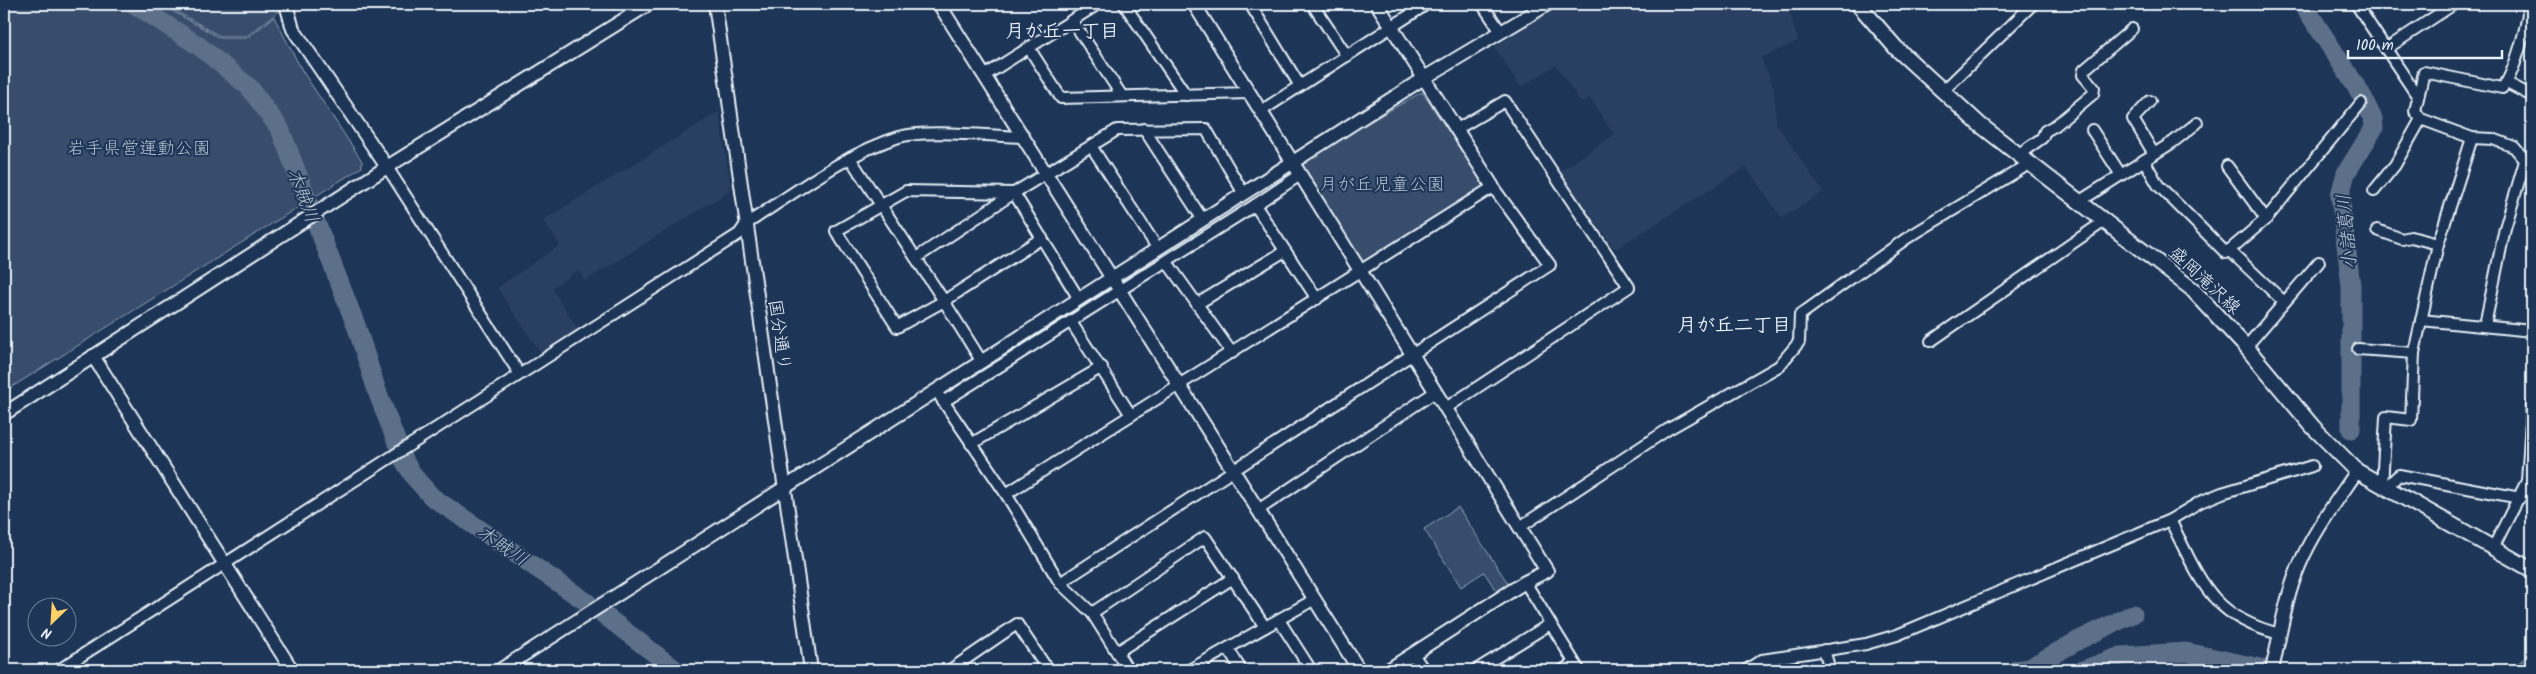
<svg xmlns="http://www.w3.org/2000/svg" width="2536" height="674" font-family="Kalam,'Klee One',sans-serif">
	<rect width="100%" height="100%" fill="#1d3557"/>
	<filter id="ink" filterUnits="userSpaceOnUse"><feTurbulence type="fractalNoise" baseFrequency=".02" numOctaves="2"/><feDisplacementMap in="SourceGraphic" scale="10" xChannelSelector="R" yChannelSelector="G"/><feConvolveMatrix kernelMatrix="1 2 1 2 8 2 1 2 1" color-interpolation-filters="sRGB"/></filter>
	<g filter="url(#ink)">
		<g fill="#2a4162">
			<polygon points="1567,4 1787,4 1798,41 1761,58 1774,88 1776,123 1823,192 1782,218 1746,167 1617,248 1613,248 1600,227 1593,226 1560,176 1562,170 1614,135 1590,98 1581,103 1556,65 1521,87 1494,47 1530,23"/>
			<polygon points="719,112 731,190 585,281 578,270 552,288 578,330 541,353 497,288 560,245 543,220"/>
		</g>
		<g fill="#374d6c" stroke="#909fb2">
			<polygon points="4,4 160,4 220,38 247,38 274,17 303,72 362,161 362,167 4,392"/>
			<polygon points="163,4 280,4 281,10 247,36 220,36"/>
			<polygon points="1422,92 1486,187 1365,269 1298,163"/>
			<polygon points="1458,507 1509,585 1497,592 1484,572 1461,587 1424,529"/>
		</g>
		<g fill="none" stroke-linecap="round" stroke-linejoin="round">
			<g stroke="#5d7089" stroke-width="19">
				<polyline points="134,4 199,46 249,87 280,129 357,328 377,391 397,443"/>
				<polyline points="2303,4 2361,94 2373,119 2374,128 2346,173 2340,195 2351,286 2351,429"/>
				<polyline points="403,459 415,478 432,497 588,603"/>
				<polyline points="604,615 676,670"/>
				<polyline points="2016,670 2029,668 2079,640 2133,614"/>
				<polyline points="2083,670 2121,656 2186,652 2270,670"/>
				<polyline points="2523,670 2532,665"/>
			</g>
			<g stroke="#e8f1f8" stroke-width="14">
				<g id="minor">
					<polyline points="1124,4 1186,95"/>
					<polyline points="1250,4 1300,86"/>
					<polyline points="1312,4 1347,56"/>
					<polyline points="1482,4 1501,32"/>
					<polyline points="2356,4 2418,97"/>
					<path d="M 2528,4 C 2530,18 2513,78 2502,88 L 2424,72 L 2415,111 L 2421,119 L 2472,138 L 2493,139 L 2514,147 L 2532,168"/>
					<polyline points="1072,20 1122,96"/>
					<polyline points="1029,48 1061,98 1249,93"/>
					<polyline points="2386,49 2454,4"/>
					<polyline points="984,76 1098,4"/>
					<polyline points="2507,83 2532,96"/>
					<polyline points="1942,92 2033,4"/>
					<polyline points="2150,101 2133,119 2154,154"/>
					<polyline points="1261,111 1427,4"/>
					<polyline points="1144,129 1203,220"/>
					<polyline points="2092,130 2121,175"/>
					<polyline points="1091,146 1158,249"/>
					<polyline points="2018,155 2042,138 2045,131 2056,125 2093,94 2094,88 2083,75 2084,70 2132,29"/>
					<polyline points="850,158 944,301 1042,238"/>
					<polyline points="2144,160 2158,185 2226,253 2266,219 2361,103"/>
					<polyline points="2227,166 2266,219"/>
					<polyline points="387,167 519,373"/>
					<polyline points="2374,191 2395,165 2421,119"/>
					<polyline points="2080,201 2173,142 2197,123"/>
					<polyline points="1255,205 1300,175"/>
					<polyline points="2377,230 2402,239 2411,237 2438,244"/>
					<polyline points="2229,250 2284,302"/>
					<polyline points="916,258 1014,193 1079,299"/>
					<polyline points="1167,262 1232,353"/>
					<polyline points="1197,304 1285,251"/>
					<polyline points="2421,320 2532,331"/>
					<polyline points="1071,322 1131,415"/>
					<polyline points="2485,325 2505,228 2525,161"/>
					<polyline points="1931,341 2106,220"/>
					<polyline points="2246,347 2319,262"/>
					<polyline points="2358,349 2414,353"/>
					<polyline points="982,362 944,301 897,327 836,231 906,191 1014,193 1117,130 1206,129 1244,194"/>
					<polyline points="941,398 1006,494 1060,583 1092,613 1128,670"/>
					<polyline points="943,402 1255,205 1317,299"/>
					<polyline points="1446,408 1629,287 1505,101 1457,129"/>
					<polyline points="971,444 1102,367"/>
					<polyline points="2382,486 2386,417 2411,420 2414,353 2438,244 2472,138"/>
					<polyline points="2385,488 2399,475 2520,498"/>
					<polyline points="1006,494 1493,187 1550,265 1060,583"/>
					<polyline points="1258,510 1435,392"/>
					<path d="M 2170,520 C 2200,579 2210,617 2280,634"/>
					<polyline points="1520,527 1667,430 1779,366 1799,342 1800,315 1907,238 2029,164"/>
					<polyline points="2493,548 2527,481 2532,405"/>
					<polyline points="1525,582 1579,670"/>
					<polyline points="1092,613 1205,537 1265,627"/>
					<polyline points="1279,620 1311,670"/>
					<polyline points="1228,648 1241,670"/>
					<polyline points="1824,650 1830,670"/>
					<polyline points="1117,652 1233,578"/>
					<polyline points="1413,654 1424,670"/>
					<path d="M 59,670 L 739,234 L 746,224 C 793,194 846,153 899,137 C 926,129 990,136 1021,137"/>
					<polyline points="950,670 1017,624 1048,670"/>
					<polyline points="1189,670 1315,599"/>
					<polyline points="1476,670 1550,624"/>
					<polyline points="1563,670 1574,663"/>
					<polyline points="1746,670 1762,660 1866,644 1897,635 2170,520 2200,502 2222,493 2312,466"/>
				</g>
			</g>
			<g stroke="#e8f1f8" stroke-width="16">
				<g id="tertiary">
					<polyline points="286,4 293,29 387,167"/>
					<polyline points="715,4 811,670"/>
					<polyline points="939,4 1359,670"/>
					<polyline points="1194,4 1547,571 1525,582 1388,670"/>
					<polyline points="1377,4 1493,187"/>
					<polyline points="93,356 292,670"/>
					<polyline points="4,414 387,167 649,4"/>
					<polyline points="500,670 1424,78 1548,4"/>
					<path d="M 2272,670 C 2280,636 2285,599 2299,566 C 2313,532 2336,502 2357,471"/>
				</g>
			</g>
			<g stroke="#e8f1f8" stroke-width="18">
				<polyline id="secondary" points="1858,4 1896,48 1979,124 2192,289 2246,347 2313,427 2357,471 2532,570"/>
			</g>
			<use href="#minor" stroke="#1d3557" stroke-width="10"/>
			<use href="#tertiary" stroke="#1d3557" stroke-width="12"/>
			<use href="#secondary" stroke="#1d3557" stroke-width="14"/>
		</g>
	</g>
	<g text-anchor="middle" stroke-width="4" stroke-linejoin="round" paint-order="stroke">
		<g font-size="18" fill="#b3c0ce" stroke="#1d3557">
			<text x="139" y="154">岩手県営運動公園</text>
			<text x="1382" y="190">月が丘児童公園</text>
		</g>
		<g font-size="18" fill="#e8f1f8" stroke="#1d3557">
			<text transform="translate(2205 280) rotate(43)" y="6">盛岡滝沢線</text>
			<text transform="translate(780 335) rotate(82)" y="6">国分通り</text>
		</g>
		<g font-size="19" font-weight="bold" fill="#e8f1f8" stroke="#1d3557">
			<text x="1062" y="37">月が丘一丁目</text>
			<text x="1734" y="331">月が丘二丁目</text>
		</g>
		<g font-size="19" font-style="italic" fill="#b7c4d1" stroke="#1d3557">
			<text transform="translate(304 195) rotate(69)" y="7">木賊川</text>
			<text transform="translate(2346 232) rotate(-95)" y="7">小諸葛川</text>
			<text transform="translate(503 545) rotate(34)" y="7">木賊川</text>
		</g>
	</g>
	<rect width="2536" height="674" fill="none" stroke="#1d3557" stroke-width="20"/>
	<rect x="10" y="10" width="2516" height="654" fill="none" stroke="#e8f1f8" stroke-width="2" filter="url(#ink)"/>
	<g transform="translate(52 622) rotate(205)"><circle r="24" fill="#1d3557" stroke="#6e8097"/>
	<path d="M0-4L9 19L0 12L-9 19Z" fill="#ffd166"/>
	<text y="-8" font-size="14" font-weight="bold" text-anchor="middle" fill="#e8f1f8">N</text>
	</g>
	<path d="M2348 50v8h154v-8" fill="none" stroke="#e8f1f8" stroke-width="2.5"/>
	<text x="2356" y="50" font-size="15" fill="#e8f1f8" stroke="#1d3557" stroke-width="4" paint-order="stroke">100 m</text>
</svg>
